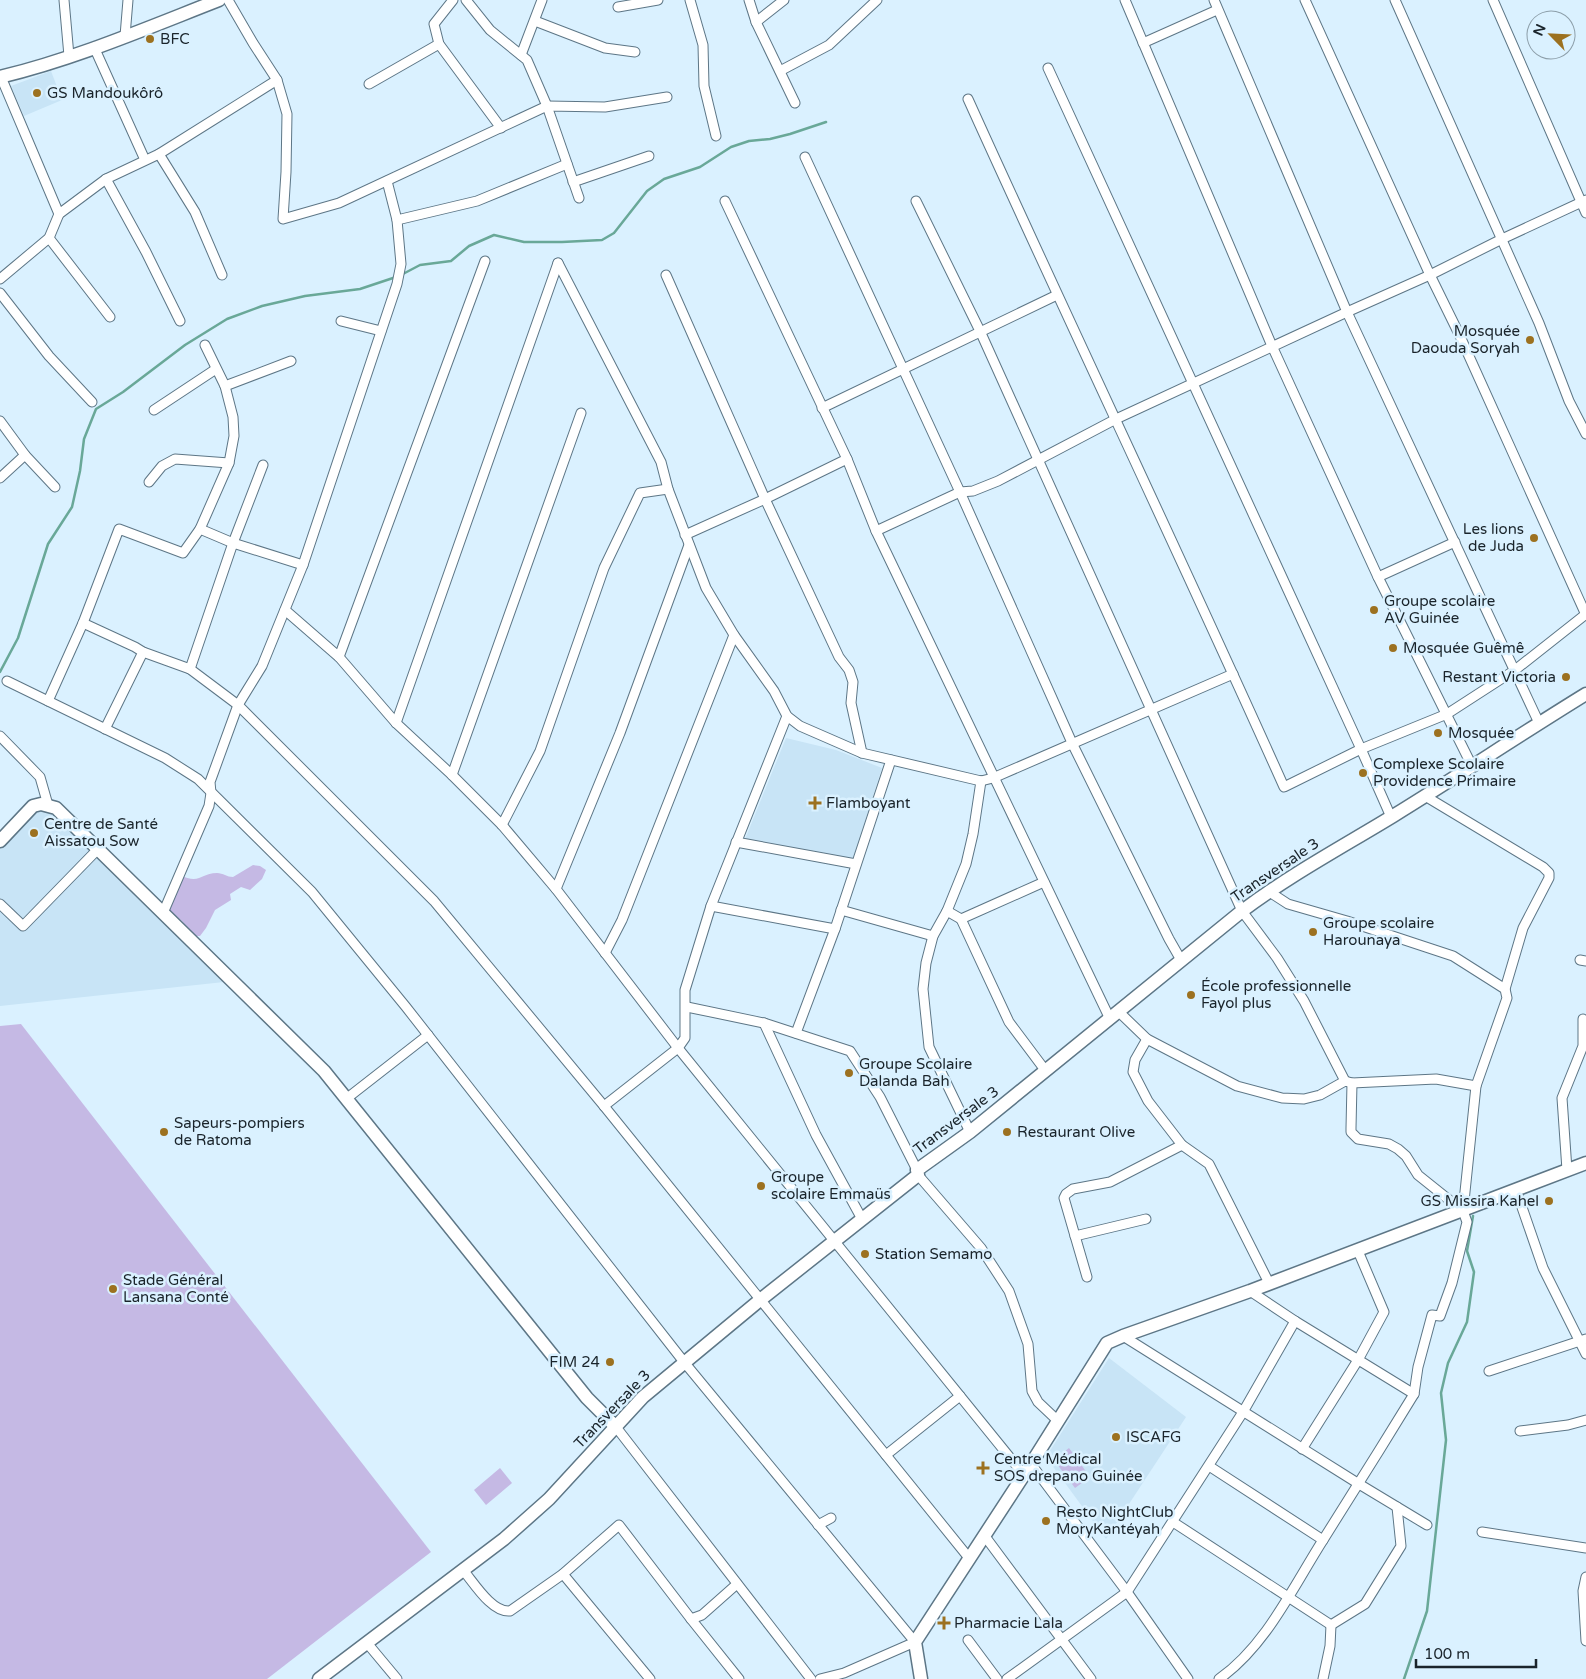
<svg xmlns="http://www.w3.org/2000/svg" width="1586" height="1679" font-family="'Varela Round',sans-serif">
	<rect width="100%" height="100%" fill="#daf1ff"/>
	<g fill="#c8e4f6">
		<polygon points="51,71 62,100 24,116 11,86"/>
		<polygon points="786,738 836,750 882,768 852,862 829,858 745,839"/>
		<polygon points="45,808 55,815 224,982 0,1006 0,848 34,812"/>
		<polygon points="1109,1358 1186,1417 1106,1539 1046,1457"/>
	</g>
	<g fill="#c5b9e4">
		<path d="M 253,865 L 260,866 L 266,870 L 262,879 L 250,890 L 241,887 L 230,894 L 231,900 L 215,910 L 206,928 L 200,936 L 194,936 L 181,920 L 171,917 L 165,905 L 179,875 C 201,885 200,873 217,873 C 223,873 227,877 233,877 Z"/>
		<polygon points="21,1024 431,1552 267,1679 0,1679 0,1026"/>
		<polygon points="1069,1448 1090,1477 1075,1488 1054,1460"/>
		<polygon points="500,1468 512,1483 486,1505 474,1490"/>
	</g>
	<g fill="none" stroke-linecap="round" stroke-linejoin="round">
		<g stroke="#69a898" stroke-width="2.5">
			<polyline points="401,275 420,265 451,261 469,246 494,235 524,242 562,242 602,240 614,233 647,191 664,179 700,167 731,147 749,141 770,139 790,134 826,122"/>
			<polyline points="0,672 18,638 48,544 72,507 80,471 84,439 96,409 123,392 185,345 227,319 262,306 305,296 360,289 396,277"/>
			<polyline points="1404,1679 1427,1611 1446,1440 1441,1393 1448,1363 1467,1322 1474,1272 1467,1251 1473,1216"/>
		</g>
		<g stroke="#5d7686" stroke-width="11">
			<g id="street">
				<polyline points="64,0 69,56"/>
				<polyline points="228,0 253,43 277,80 287,114 286,172 283,219 339,203 547,106 605,107 667,97"/>
				<polyline points="453,0 434,24 439,44 501,128"/>
				<polyline points="466,0 490,30 527,60 547,106 579,198"/>
				<polyline points="690,0 703,45 704,86 716,136"/>
				<polyline points="749,0 756,22 795,103"/>
				<polyline points="1125,0 1272,346 1378,577 1472,766"/>
				<polyline points="1214,0 1347,312 1539,723"/>
				<polyline points="1305,0 1430,275 1459,334 1586,615"/>
				<polyline points="1395,0 1539,323 1569,401 1586,434"/>
				<polyline points="1493,0 1586,213"/>
				<polyline points="618,7 658,0"/>
				<polyline points="535,21 605,48 635,52"/>
				<polyline points="756,22 784,0"/>
				<polyline points="125,36 128,0"/>
				<polyline points="1143,43 1217,10"/>
				<polyline points="94,47 145,160"/>
				<polyline points="521,55 542,0"/>
				<polyline points="1048,68 1361,749 1391,817"/>
				<polyline points="780,71 829,45 877,0"/>
				<polyline points="1,77 59,214"/>
				<polyline points="369,84 439,44"/>
				<path d="M 968,99 C 1072,329 1181,557 1284,787 L 1361,749 L 1447,714 L 1515,670 L 1586,614"/>
				<polyline points="159,154 195,212 222,275"/>
				<polyline points="805,157 960,492 1073,745 1169,939 1181,960"/>
				<polyline points="106,179 146,252 180,321"/>
				<polyline points="387,181 397,220 477,201 567,164"/>
				<polyline points="573,182 649,156"/>
				<polyline points="725,201 847,459 876,531 1109,1017"/>
				<polyline points="916,201 980,331 1242,911 1277,958 1304,1001 1345,1081"/>
				<polyline points="49,238 110,317"/>
				<polyline points="558,263 661,462 668,489 706,588 734,635 774,691 787,716 800,726 862,753 981,781 993,778 1233,674"/>
				<polyline points="666,275 765,499 839,657 849,670 853,682 851,703 862,753"/>
				<polyline points="0,279 49,238 59,214 106,179 159,154 277,80"/>
				<polyline points="0,293 49,356 92,402"/>
				<polyline points="341,321 381,331"/>
				<polyline points="225,386 291,361"/>
				<polyline points="822,408 1057,295"/>
				<polyline points="154,410 216,369"/>
				<polyline points="0,421 25,455 55,487"/>
				<polyline points="0,478 25,455"/>
				<polyline points="149,482 162,466 175,459 229,463"/>
				<polyline points="200,529 233,543 303,565"/>
				<polyline points="876,531 960,492 973,491 998,481 1116,419 1347,312 1430,275 1502,239 1586,200"/>
				<polyline points="685,535 765,499 847,459"/>
				<polyline points="1378,577 1455,542"/>
				<polyline points="285,610 339,657 396,723 452,775 502,825 556,889 678,1048 1024,1475"/>
				<polyline points="83,623 135,647 143,652 190,669 238,705 434,901 604,1106 969,1558"/>
				<polyline points="339,657 485,261"/>
				<polyline points="190,669 233,543 263,465"/>
				<polyline points="7,681 165,758 198,779 312,892 406,1007 684,1362 915,1642 844,1673 820,1679"/>
				<polyline points="48,701 83,623 119,529 183,553 200,529 229,463 234,436 233,417 225,386 205,345"/>
				<polyline points="396,723 558,263"/>
				<polyline points="105,729 143,652"/>
				<polyline points="0,736 40,777 48,805"/>
				<polyline points="452,775 581,413"/>
				<polyline points="1425,796 1543,867 1549,873 1549,878 1523,928 1505,989"/>
				<polyline points="502,825 540,751 604,568 640,493 668,489"/>
				<polyline points="736,842 856,864"/>
				<polyline points="556,889 620,733 689,545"/>
				<polyline points="0,904 23,926 98,849"/>
				<polyline points="711,906 835,929"/>
				<polyline points="841,910 933,936"/>
				<polyline points="947,911 961,919 1044,882"/>
				<polyline points="163,913 209,806 211,793 210,782 238,705 262,666 303,565 397,284 401,264 397,220"/>
				<polyline points="961,919 1009,1022 1045,1070"/>
				<polyline points="605,953 622,920 734,635"/>
				<polyline points="1580,960 1586,961"/>
				<polyline points="687,1007 764,1023 850,1051 880,1097 917,1170"/>
				<polyline points="1118,1011 1147,1039 1237,1086 1282,1098 1304,1099 1320,1095 1345,1081 1352,1083 1436,1079 1476,1086"/>
				<polyline points="764,1023 816,1135 862,1219"/>
				<polyline points="796,1033 835,929 891,760"/>
				<polyline points="1147,1039 1135,1060 1133,1072 1148,1101 1182,1145 1209,1164 1269,1283"/>
				<polyline points="1352,1083 1351,1128 1351,1132 1358,1139 1389,1144 1398,1149 1406,1156 1418,1175 1463,1211"/>
				<polyline points="346,1099 428,1035"/>
				<polyline points="604,1106 678,1048 685,1038 685,990 711,906 787,716"/>
				<polyline points="970,1132 929,1047 923,989 926,963 933,936 947,911 966,864 973,834 981,781"/>
				<polyline points="1567,1170 1562,1098 1583,1046 1583,1019"/>
				<polyline points="918,1175 981,1248 1009,1291 1028,1344 1032,1391 1038,1402 1057,1420"/>
				<polyline points="1516,1190 1543,1268 1586,1354"/>
				<polyline points="1075,1236 1146,1219"/>
				<polyline points="1087,1277 1064,1198 1066,1194 1073,1189 1110,1182 1182,1145"/>
				<polyline points="1250,1291 1295,1321 1414,1394"/>
				<polyline points="1123,1336 1359,1484 1427,1525"/>
				<polyline points="1489,1371 1586,1339"/>
				<polyline points="616,1427 811,1679"/>
				<polyline points="1520,1431 1568,1425 1586,1420"/>
				<polyline points="1302,1449 1358,1360 1384,1312 1358,1251"/>
				<polyline points="886,1455 960,1396"/>
				<polyline points="1031,1464 1127,1592 1188,1679"/>
				<polyline points="1209,1466 1323,1540"/>
				<polyline points="1173,1522 1331,1625"/>
				<polyline points="818,1525 831,1518"/>
				<polyline points="1482,1532 1586,1548"/>
				<polyline points="984,1535 1091,1679"/>
				<path d="M 463,1570 C 474,1583 492,1613 510,1611 L 563,1574 L 619,1525 L 691,1619 L 739,1679"/>
				<polyline points="563,1574 650,1679"/>
				<polyline points="1586,1577 1583,1591 1586,1641"/>
				<polyline points="691,1619 702,1615 737,1584"/>
				<polyline points="1331,1625 1365,1604 1401,1546 1397,1507"/>
				<polyline points="968,1640 997,1679"/>
				<polyline points="367,1643 397,1679"/>
				<polyline points="1007,1679 1127,1592 1243,1412 1295,1321"/>
				<path d="M 1219,1679 C 1266,1646 1293,1587 1323,1540 C 1354,1491 1384,1443 1414,1394 L 1418,1367 L 1432,1315 L 1440,1316 L 1452,1283 L 1467,1222 L 1463,1211 L 1476,1086 L 1507,998 L 1505,989 L 1453,956 L 1347,921 L 1288,904 L 1268,891"/>
				<polyline points="1323,1679 1330,1646 1331,1625"/>
			</g>
		</g>
		<g stroke="#5d7686" stroke-width="15">
			<g id="secondary">
				<path d="M 0,77 C 75,59 147,28 219,0"/>
				<polyline points="0,841 33,806 41,804 56,808 324,1071 587,1398 616,1427"/>
				<path d="M 319,1679 L 504,1539 L 549,1499 L 643,1397 L 760,1300 L 918,1175 L 917,1170 L 970,1132 L 1242,911 C 1290,875 1342,847 1393,816 C 1458,776 1521,734 1586,694"/>
				<polyline points="921,1679 915,1642 1031,1464 1107,1343 1123,1336 1250,1291 1586,1163"/>
			</g>
		</g>
		<use href="#street" stroke="#fff" stroke-width="9"/>
		<use href="#secondary" stroke="#fff" stroke-width="12"/>
	</g>
	<g fill="#9c7120" stroke="#daf1ff" stroke-width="2">
		<circle cx="150" cy="39" r="5"/>
		<circle cx="37" cy="93" r="5"/>
		<circle cx="1530" cy="340" r="5"/>
		<circle cx="1534" cy="538" r="5"/>
		<circle cx="1374" cy="610" r="5"/>
		<circle cx="1393" cy="648" r="5"/>
		<circle cx="1566" cy="677" r="5"/>
		<circle cx="1438" cy="733" r="5"/>
		<circle cx="1363" cy="773" r="5"/>
		<path d="M812.5 795.5h5v5h5v5h-5v5h-5v-5h-5v-5h5z"/>
		<circle cx="34" cy="833" r="5"/>
		<circle cx="1313" cy="932" r="5"/>
		<circle cx="1191" cy="995" r="5"/>
		<circle cx="849" cy="1073" r="5"/>
		<circle cx="164" cy="1132" r="5"/>
		<circle cx="1007" cy="1132" r="5"/>
		<circle cx="761" cy="1186" r="5"/>
		<circle cx="1549" cy="1201" r="5"/>
		<circle cx="865" cy="1254" r="5"/>
		<circle cx="113" cy="1289" r="5"/>
		<circle cx="610" cy="1362" r="5"/>
		<circle cx="1116" cy="1437" r="5"/>
		<path d="M980.5 1460.5h5v5h5v5h-5v5h-5v-5h-5v-5h5z"/>
		<circle cx="1046" cy="1521" r="5"/>
		<path d="M941.5 1615.5h5v5h5v5h-5v5h-5v-5h-5v-5h5z"/>
	</g>
	<g text-anchor="middle" stroke-width="5" stroke-linejoin="round" paint-order="stroke">
		<g font-size="15" fill="#1a242b" stroke="#daf1ff" text-anchor="start">
			<text x="160" y="44">BFC</text>
			<text x="47" y="98">GS Mandoukôrô</text>
			<text x="1520" y="336" text-anchor="end">Mosquée<tspan x="1520" dy="17">Daouda Soryah</tspan></text>
			<text x="1524" y="534" text-anchor="end">Les lions<tspan x="1524" dy="17">de Juda</tspan></text>
			<text x="1384" y="606">Groupe scolaire<tspan x="1384" dy="17">AV Guinée</tspan></text>
			<text x="1403" y="653">Mosquée Guêmê</text>
			<text x="1556" y="682" text-anchor="end">Restant Victoria</text>
			<text x="1448" y="738">Mosquée</text>
			<text x="1373" y="769">Complexe Scolaire<tspan x="1373" dy="17">Providence Primaire</tspan></text>
			<text x="826" y="808">Flamboyant</text>
			<text x="44" y="829">Centre de Santé<tspan x="44" dy="17">Aissatou Sow</tspan></text>
			<text x="1323" y="928">Groupe scolaire<tspan x="1323" dy="17">Harounaya</tspan></text>
			<text x="1201" y="991">École professionnelle<tspan x="1201" dy="17">Fayol plus</tspan></text>
			<text x="859" y="1069">Groupe Scolaire<tspan x="859" dy="17">Dalanda Bah</tspan></text>
			<text x="174" y="1128">Sapeurs-pompiers<tspan x="174" dy="17">de Ratoma</tspan></text>
			<text x="1017" y="1137">Restaurant Olive</text>
			<text x="771" y="1182">Groupe<tspan x="771" dy="17">scolaire Emmaüs</tspan></text>
			<text x="1539" y="1206" text-anchor="end">GS Missira Kahel</text>
			<text x="875" y="1259">Station Semamo</text>
			<text x="123" y="1285">Stade Général<tspan x="123" dy="17">Lansana Conté</tspan></text>
			<text x="600" y="1367" text-anchor="end">FIM 24</text>
			<text x="1126" y="1442">ISCAFG</text>
			<text x="994" y="1464">Centre Médical<tspan x="994" dy="17">SOS drepano Guinée</tspan></text>
			<text x="1056" y="1517">Resto NightClub<tspan x="1056" dy="17">MoryKantéyah</tspan></text>
			<text x="954" y="1628">Pharmacie Lala</text>
		</g>
		<g font-size="15" fill="#1a242b" stroke="#daf1ff">
			<text transform="translate(1275 870) rotate(-34)" y="5">Transversale 3</text>
			<text transform="translate(956 1120) rotate(-37)" y="5">Transversale 3</text>
			<text transform="translate(612 1409) rotate(-46)" y="5">Transversale 3</text>
		</g>
	</g>
	<g transform="translate(1551 35) rotate(294)"><circle r="24" fill="#daf1ff" stroke="#8d9faa"/>
	<path d="M0-4L9 19L0 12L-9 19Z" fill="#9c7120"/>
	<text y="-8" font-size="14" font-weight="bold" text-anchor="middle" fill="#1a242b">N</text>
	</g>
	<path d="M1416 1659v8h120v-8" fill="none" stroke="#1a242b" stroke-width="2.5"/>
	<text x="1424" y="1659" font-size="15" fill="#1a242b" stroke="#daf1ff" stroke-width="4" paint-order="stroke">100 m</text>
</svg>
